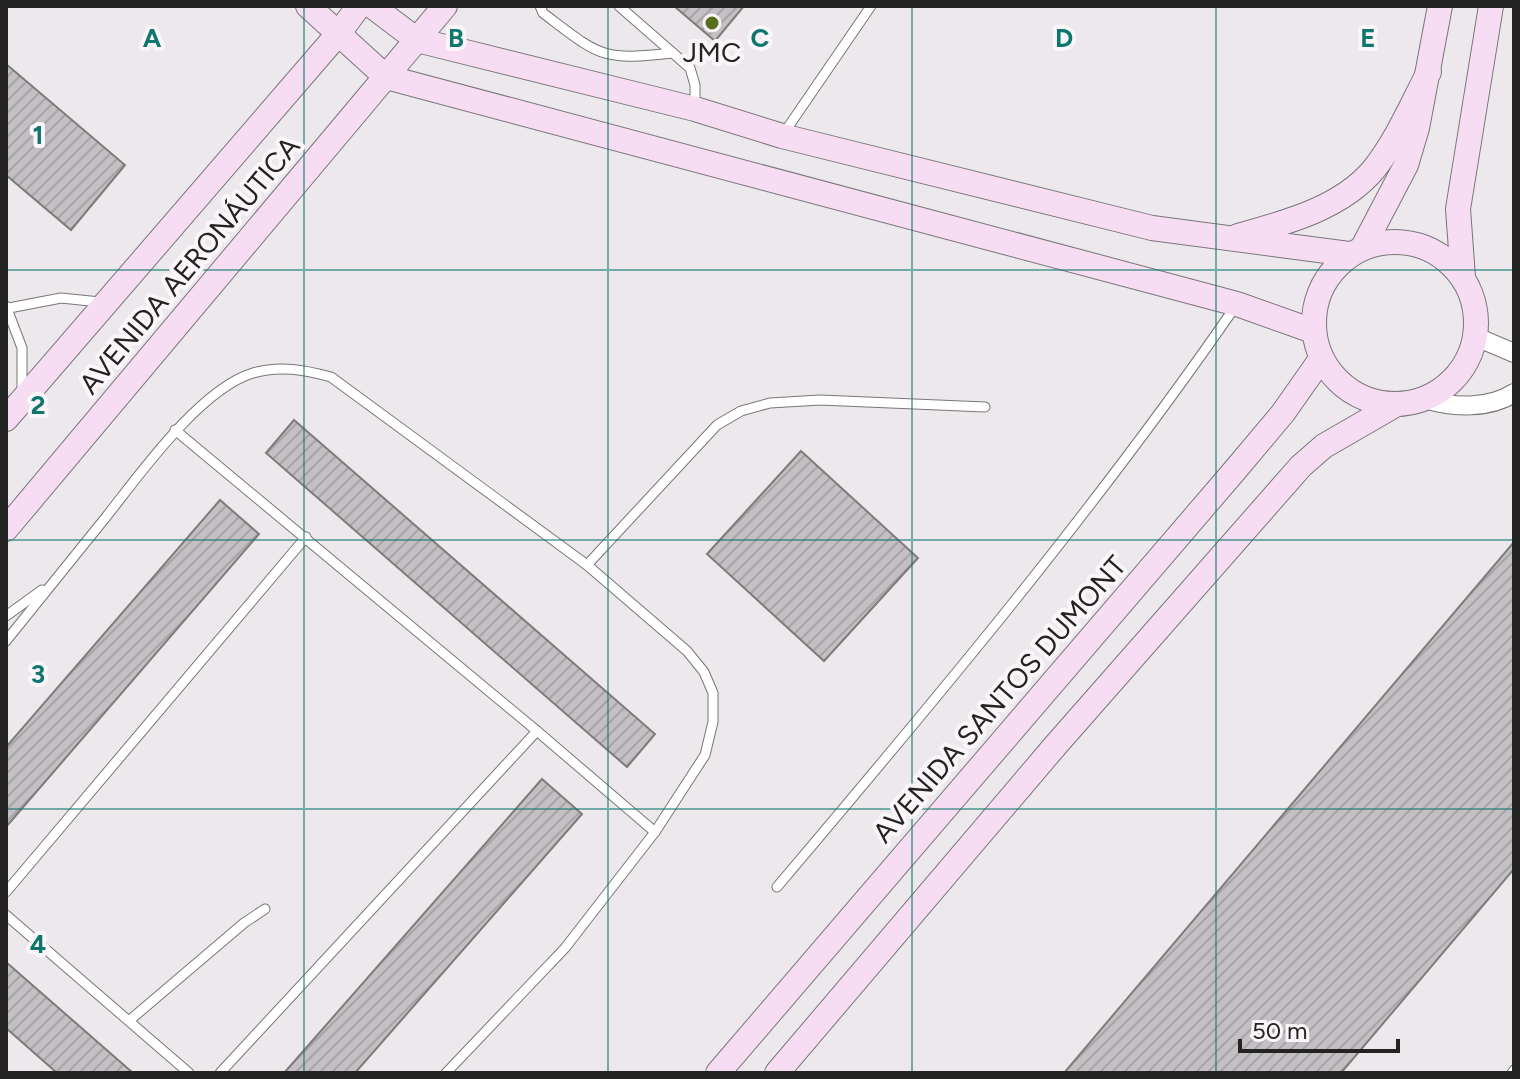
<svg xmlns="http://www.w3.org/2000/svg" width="1520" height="1079" font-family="Figtree,sans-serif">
	<defs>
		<pattern id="building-hatch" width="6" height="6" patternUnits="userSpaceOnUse" patternTransform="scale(2)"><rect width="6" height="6" fill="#c3bfc2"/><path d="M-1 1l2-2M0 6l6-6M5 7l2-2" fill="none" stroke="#a7a4a7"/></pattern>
	</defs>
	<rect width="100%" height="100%" fill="#ece8eb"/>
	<g fill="url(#building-hatch)" stroke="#7e7b7d" stroke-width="2">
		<polygon points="674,6 744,6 715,41"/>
		<polygon points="6,64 125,165 71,230 6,175"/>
		<polygon points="294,420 655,734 627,767 266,453"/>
		<polygon points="801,451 918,558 824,661 707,554"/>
		<polygon points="220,500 259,534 6,827 6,747"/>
		<polygon points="1514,542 1514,869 1341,1073 1064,1073"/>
		<polygon points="542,779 582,814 355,1073 284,1073"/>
		<polygon points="6,962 133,1073 57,1073 6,1028"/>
	</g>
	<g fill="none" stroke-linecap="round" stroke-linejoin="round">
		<g stroke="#797678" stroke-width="11">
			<g id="service">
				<path d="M 540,6 L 543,13 C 600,56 600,61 673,53"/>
				<polyline points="619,6 690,68 695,85 695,106"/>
				<polyline points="784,133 871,6"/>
				<polyline points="6,306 22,348 22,391"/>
				<polyline points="9,308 61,298 100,302"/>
				<polyline points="175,430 537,731 655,832"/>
				<polyline points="587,565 717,425 741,411 770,403 820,400 985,407"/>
				<polyline points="6,616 42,590"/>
				<path d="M 6,641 C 39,600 73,558 106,517 C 140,474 200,389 253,373 C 280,365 305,370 331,377 L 587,565 L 687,651 L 704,672 L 713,693 L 713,722 L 705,755 L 655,832 L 565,948 L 446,1073"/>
				<path d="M 777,887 C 937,698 1094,511 1235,307"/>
				<polyline points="6,892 306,537"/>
				<polyline points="6,915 189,1073"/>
				<polyline points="130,1020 244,923 265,909"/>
				<polyline points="220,1073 537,731"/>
				<polyline points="1512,1073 1514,1070"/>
			</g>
		</g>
		<g stroke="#797678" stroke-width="20">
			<g id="minor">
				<polyline points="1474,336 1514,353"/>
				<path d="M 1425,399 C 1453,408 1489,409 1514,393"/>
			</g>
		</g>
		<g stroke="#797678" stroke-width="26">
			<g id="secondary">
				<polyline points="308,6 386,77 1237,304 1313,331"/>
				<polyline points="372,6 417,40 695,109 782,136 1152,228 1349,254"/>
				<path d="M 1238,236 C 1285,223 1342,208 1374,169 C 1397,140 1412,104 1429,72"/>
				<circle cx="1395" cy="323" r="81"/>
				<polyline points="1363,247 1406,165 1417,128 1440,6"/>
				<polyline points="1463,277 1458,209 1491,6"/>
				<polyline points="6,419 338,34 359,6"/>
				<polyline points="6,529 445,6"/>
				<polyline points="718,1073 1236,469 1283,413 1321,359"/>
				<polyline points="777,1073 1055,746 1301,466 1324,446 1395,405"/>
			</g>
		</g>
		<use href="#service" stroke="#fff" stroke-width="9"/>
		<use href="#minor" stroke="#fff" stroke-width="18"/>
		<use href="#secondary" stroke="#f7ddf3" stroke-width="24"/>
	</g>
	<path fill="none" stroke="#0f766e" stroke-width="2" stroke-opacity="0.55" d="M 304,6 L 304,1073M 608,6 L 608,1073M 912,6 L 912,1073M 1216,6 L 1216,1073M 6,270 L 1514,270M 6,540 L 1514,540M 6,809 L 1514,809"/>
	<circle fill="#596d1b" stroke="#f9f5f8" stroke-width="3" cx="712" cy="23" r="8"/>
	<g text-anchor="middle" stroke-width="8" stroke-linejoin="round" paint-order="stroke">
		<g font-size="28" fill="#242324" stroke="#f9f5f8">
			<text x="712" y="62">JMC</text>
		</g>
		<g font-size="28" fill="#242324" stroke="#f9f5f8">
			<text transform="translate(189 265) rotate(-50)" y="10">AVENIDA AERONÁUTICA</text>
			<text transform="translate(999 699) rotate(-49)" y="10">AVENIDA SANTOS DUMONT</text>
		</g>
	</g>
	<g font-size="26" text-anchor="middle" font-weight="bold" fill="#0f766e" stroke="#f9f5f8" stroke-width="8" stroke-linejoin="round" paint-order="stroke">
		<text x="152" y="47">A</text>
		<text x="456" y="47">B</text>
		<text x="760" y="47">C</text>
		<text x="1064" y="47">D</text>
		<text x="1368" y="47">E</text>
		<text x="38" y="144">1</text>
		<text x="38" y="414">2</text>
		<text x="38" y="683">3</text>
		<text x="38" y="953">4</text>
	</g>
	<rect width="1520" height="1079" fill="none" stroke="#242324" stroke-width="16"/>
	<path d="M1240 1039v12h158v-12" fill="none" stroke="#242324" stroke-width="4"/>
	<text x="1252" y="1039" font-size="24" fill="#242324" stroke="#f9f5f8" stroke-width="6" paint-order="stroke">50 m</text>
</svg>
